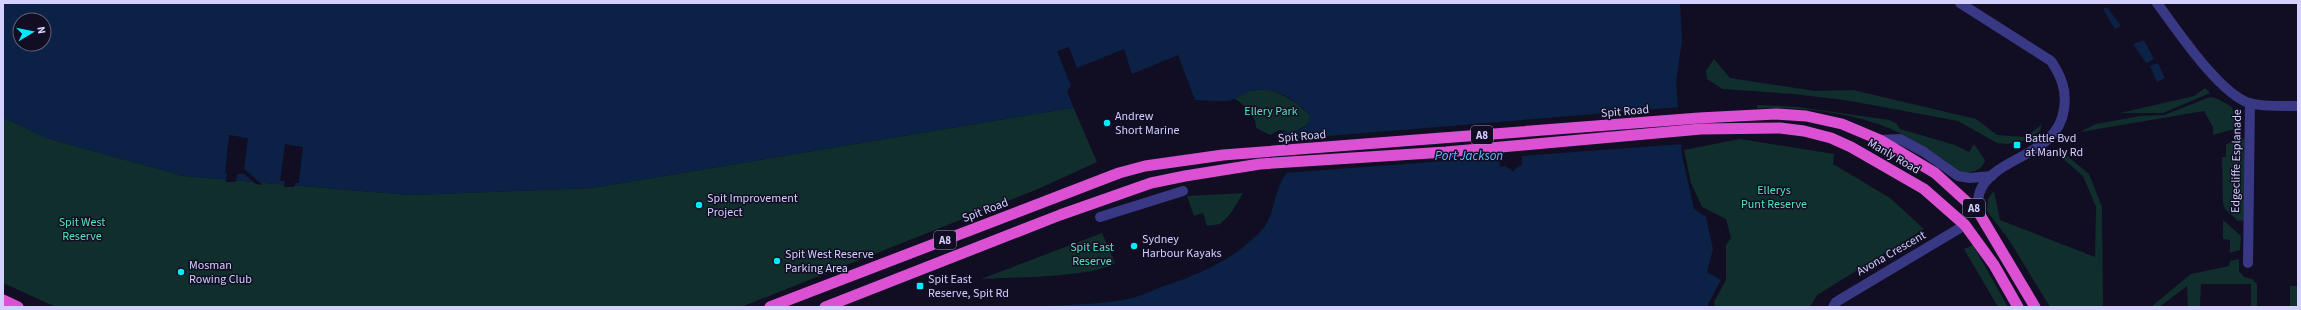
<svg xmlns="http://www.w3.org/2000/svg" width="2301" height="310" font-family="'Source Sans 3',sans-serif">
	<rect width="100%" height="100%" fill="#110e24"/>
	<g fill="#102e2c">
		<polygon points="1714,59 1730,78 1815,91 1853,90 1976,119 1997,135 2026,137 2042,124 2040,131 2027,140 2008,144 1997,143 1958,121 1845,100 1793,94 1722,89 1707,79 1706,71"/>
		<polygon points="2205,88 2210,93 2163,113 2120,113 2194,96"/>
		<path d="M 1266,89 C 1283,94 1298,102 1310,116 L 1307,125 L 1294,132 L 1279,130 L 1270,135 L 1256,128 C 1257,116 1243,104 1234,98 L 1249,91 Z"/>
		<polygon points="2210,97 2216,98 2232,107 2238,128 2213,135 2213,127 2204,111 2080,132 2096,124 2140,116 2164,115"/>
		<path d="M 1757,105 L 1798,107 L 1889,120 L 1896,123 L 1900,129 L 1955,145 L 1969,152 L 1974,144 L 1985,160 C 1982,171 1972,172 1963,174 C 1945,161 1928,148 1909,138 C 1865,113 1807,107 1757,108 Z"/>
		<polygon points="1065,109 1074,109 1097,162 1038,189 741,307 56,307 3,283 3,117 46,138 184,176 410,195 592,188"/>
		<polygon points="2240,136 2245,140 2245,220 2238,221 2225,209 2223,203 2222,157 2226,157 2226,145"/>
		<polygon points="1740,139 1834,154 1833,164 1890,198 1924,229 1817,295 1810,307 1715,307 1714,302 1726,280 1726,245 1731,238 1726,219 1702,207 1691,183 1684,150"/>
		<polygon points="2066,155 2089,174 2102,207 2103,307 2050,307 2009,240 1987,211 1988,199 1994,191 2000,220 2095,257 2096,207 2083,176 2062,158"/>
		<polygon points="1243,193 1231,213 1220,224 1207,226 1203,213 1194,216 1187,196"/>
		<polygon points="2223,220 2241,236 2240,250 2230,253 2230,240 2223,239"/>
		<path d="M 1102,233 L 1115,263 C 1091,278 1012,277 981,279 Z"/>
		<polygon points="1973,245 2008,307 1998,307 1964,249"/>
		<polygon points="2239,259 2239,271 2244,277 2252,279 2257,284 2257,307 2251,307 2251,284 2201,284 2200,307 2188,307 2187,286 2159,307 2151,307 2191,274 2229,266 2230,261"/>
		<rect x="2290" y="286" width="8" height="21"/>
	</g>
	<g fill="#0b2246" fill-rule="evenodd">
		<path d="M 3,3 L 1680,3 L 1682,41 L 1676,82 L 1682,156 L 1694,209 L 1706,217 L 1713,249 L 1707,272 L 1721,280 L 1708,304 L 1708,307 L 1037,307 C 1067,304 1099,305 1128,299 C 1138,297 1149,292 1159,288 C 1199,274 1231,262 1261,231 C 1276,215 1273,190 1286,174 L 1278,136 C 1287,125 1305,139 1310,116 C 1296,99 1272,85 1250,91 C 1244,92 1237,99 1232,100 C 1222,103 1206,100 1195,100 L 1178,55 L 1132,74 L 1124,49 L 1077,68 L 1069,47 L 1057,51 L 1071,86 L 1067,91 L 1074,109 L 1065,109 L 592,188 L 410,195 L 184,176 L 46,138 L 3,117 ZM 20,20 L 44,20 L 44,44 L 20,44 Z"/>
		<polygon points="2107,7 2121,26 2115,29 2103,9"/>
		<polygon points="2144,40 2154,59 2146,63 2133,44"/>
		<polygon points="2158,63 2165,78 2157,82 2150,66"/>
	</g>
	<g fill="#110e24">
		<polygon points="1680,107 1683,144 1522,156 1522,165 1518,166 1513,172 1506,166 1500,167 1499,157 1284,173 1278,140"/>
		<polygon points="229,135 248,138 244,169 263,185 256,184 244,174 237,174 236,182 226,182 227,173 225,173"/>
		<polygon points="285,144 303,147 299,183 295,183 294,187 284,187 285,181 280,181"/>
	</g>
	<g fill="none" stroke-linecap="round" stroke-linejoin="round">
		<g stroke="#383884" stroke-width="10">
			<path d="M 1960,3 L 2051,61 C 2061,76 2067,90 2064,109 C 2058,155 1999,156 1982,187 C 1977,196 1978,204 1979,213"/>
			<path d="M 2157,3 C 2177,30 2219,93 2249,103 C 2264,107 2283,106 2298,106"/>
			<polyline points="1880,140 1900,139 1924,152 1958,176 1970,178 1992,176"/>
			<polyline points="1100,217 1183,191"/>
			<polyline points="2248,263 2250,103"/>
			<polyline points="1833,307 1836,302 1965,225"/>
		</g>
		<g stroke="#dc51d4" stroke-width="11">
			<polyline points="3,300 18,307"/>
			<polyline points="770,307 1119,173 1145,166 1223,155 1699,118 1776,114 1806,116 1842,124 1880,140 1935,173 1979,213 2035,307"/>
			<polyline points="825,307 1060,215 1151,183 1185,176 1260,164 1446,152 1701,129 1780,128 1804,131 1831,138 1851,147 1924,189 1965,225 1994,265 2018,307"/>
		</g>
	</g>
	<g fill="#00ebfb" stroke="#110e24" stroke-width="1.5">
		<circle cx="1107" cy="123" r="4"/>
		<rect x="2013" y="141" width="8" height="8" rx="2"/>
		<circle cx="699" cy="205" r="4"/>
		<circle cx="1134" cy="246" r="4"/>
		<circle cx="777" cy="261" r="4"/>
		<circle cx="181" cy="272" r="4"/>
		<rect x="916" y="282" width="8" height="8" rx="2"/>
	</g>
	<g text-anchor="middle" stroke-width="3" stroke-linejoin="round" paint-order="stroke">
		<g fill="#110e24" stroke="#9a96bd" stroke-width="1">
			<rect x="1471" y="126" width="22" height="18" rx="3"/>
			<rect x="1963" y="199" width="22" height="18" rx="3"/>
			<rect x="934" y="231" width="22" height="18" rx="3"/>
		</g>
		<g font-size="11" font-weight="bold" fill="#d4d0ff">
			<text x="1482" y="139">A8</text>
			<text x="1974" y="212">A8</text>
			<text x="945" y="244">A8</text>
		</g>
		<g font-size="12" fill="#5ae2bb" stroke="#110e24">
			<text x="1271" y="115">Ellery Park</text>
			<text x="1774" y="194">Ellerys<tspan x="1774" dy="14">Punt Reserve</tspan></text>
			<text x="82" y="226">Spit West<tspan x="82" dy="14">Reserve</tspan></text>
			<text x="1092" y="251">Spit East<tspan x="1092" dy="14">Reserve</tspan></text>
		</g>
		<g font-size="12" fill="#d4d0ff" stroke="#110e24">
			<text transform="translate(1625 111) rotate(-5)" y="4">Spit Road</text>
			<text transform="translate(1302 136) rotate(-5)" y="4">Spit Road</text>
			<text transform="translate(1894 156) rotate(30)" y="4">Manly Road</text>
			<text transform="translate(2236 161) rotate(-89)" y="4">Edgecliffe Esplanade</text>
			<text transform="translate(985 210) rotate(-21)" y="4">Spit Road</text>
			<text transform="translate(1891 253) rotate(-30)" y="4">Avona Crescent</text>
		</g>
		<g font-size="12" fill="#d4d0ff" stroke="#110e24" text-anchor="start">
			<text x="1115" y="120">Andrew<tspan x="1115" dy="14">Short Marine</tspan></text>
			<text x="2025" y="142">Battle Bvd<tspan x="2025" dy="14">at Manly Rd</tspan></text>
			<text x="707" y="202">Spit Improvement<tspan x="707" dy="14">Project</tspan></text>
			<text x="1142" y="243">Sydney<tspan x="1142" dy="14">Harbour Kayaks</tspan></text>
			<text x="785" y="258">Spit West Reserve<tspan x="785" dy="14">Parking Area</tspan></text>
			<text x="189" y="269">Mosman<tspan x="189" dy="14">Rowing Club</tspan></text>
			<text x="928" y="283">Spit East<tspan x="928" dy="14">Reserve, Spit Rd</tspan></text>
		</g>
		<g font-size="13" font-style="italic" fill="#5ebaff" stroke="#110e24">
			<text x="1469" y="160">Port Jackson</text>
		</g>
	</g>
	<rect width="2301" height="310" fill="none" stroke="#d4d0ff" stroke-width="8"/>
	<g transform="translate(32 32) rotate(80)"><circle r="19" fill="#110e24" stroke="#5f5c7c"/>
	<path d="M0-3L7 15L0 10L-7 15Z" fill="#00ebfb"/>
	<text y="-6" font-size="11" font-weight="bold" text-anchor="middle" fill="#d4d0ff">N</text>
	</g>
</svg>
